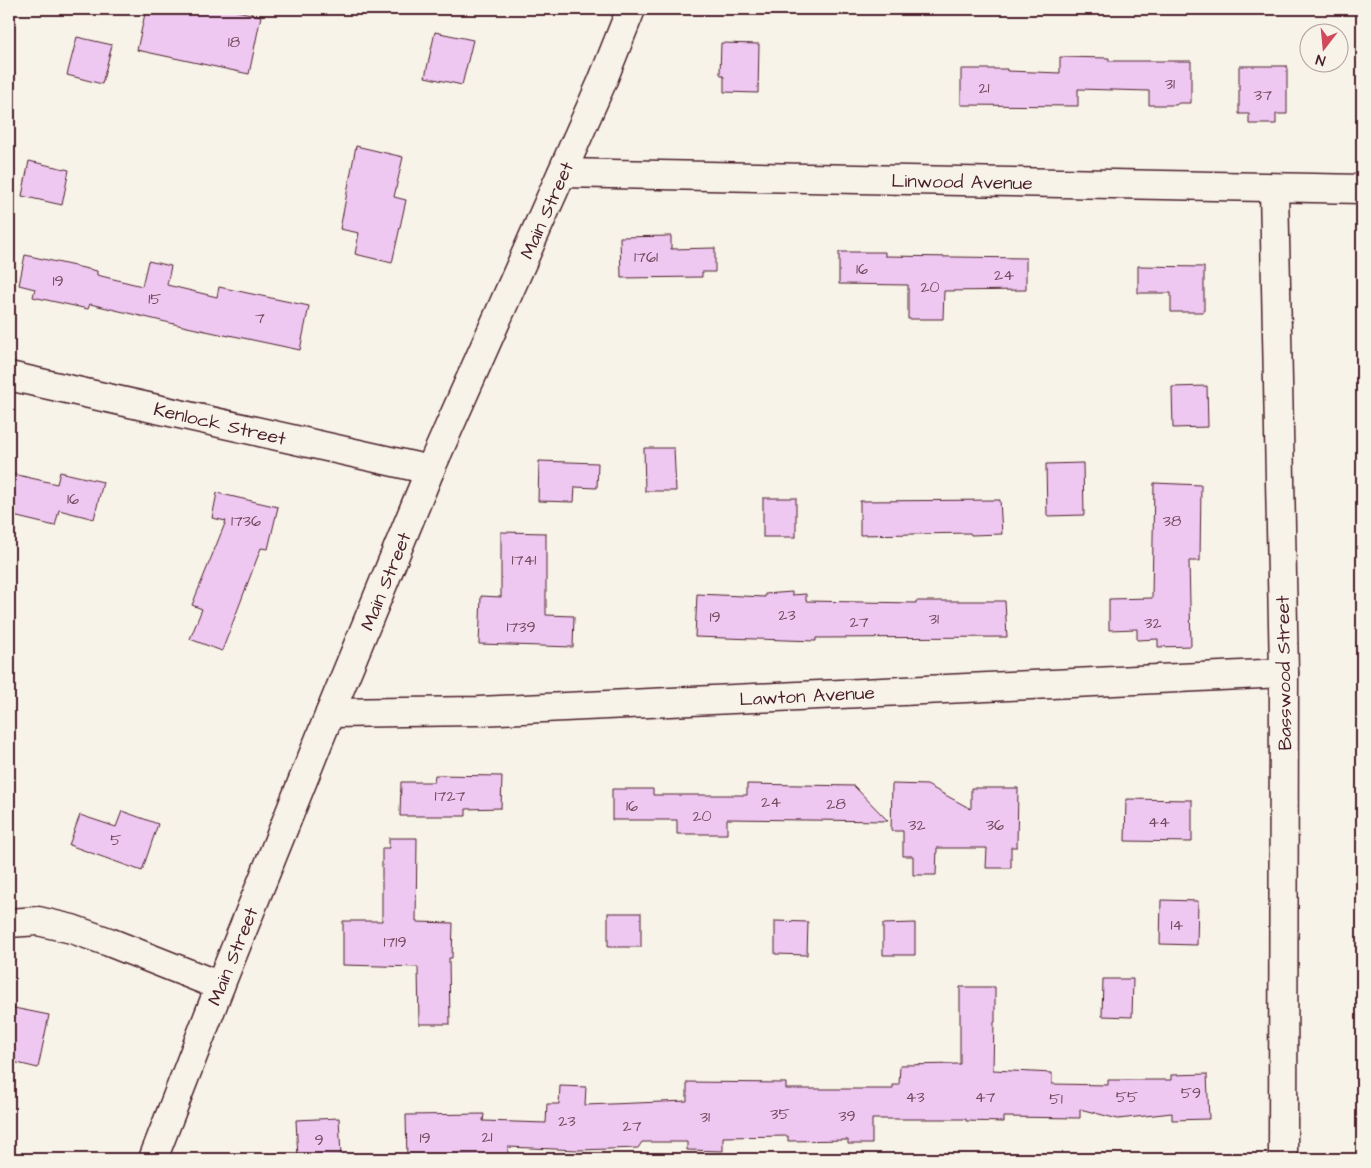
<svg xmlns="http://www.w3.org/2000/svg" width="1371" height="1168" font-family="'Architects Daughter',sans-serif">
	<rect width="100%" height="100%" fill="#f7f3e8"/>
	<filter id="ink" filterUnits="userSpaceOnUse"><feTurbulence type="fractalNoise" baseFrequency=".02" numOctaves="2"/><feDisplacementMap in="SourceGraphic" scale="10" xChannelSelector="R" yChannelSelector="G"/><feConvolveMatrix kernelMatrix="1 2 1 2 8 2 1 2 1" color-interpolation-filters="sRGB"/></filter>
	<g filter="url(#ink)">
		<g fill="#efc8f2" stroke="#4a1f2b">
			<polygon points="146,9 227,9 261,16 249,74 137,50"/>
			<polygon points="435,32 473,40 462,85 425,77"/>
			<polygon points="77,37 112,45 102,84 67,75"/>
			<polygon points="721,43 759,44 758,93 724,92 724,77 720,74"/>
			<polygon points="1060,57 1109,58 1109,61 1191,61 1191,103 1179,103 1176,105 1149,105 1149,91 1078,89 1078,106 961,105 961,69 1007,69 1007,71 1060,73"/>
			<polygon points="1239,66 1287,66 1287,114 1276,114 1276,124 1249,124 1249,114 1239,114"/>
			<polygon points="356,146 403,157 394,197 406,200 392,263 355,254 359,233 340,229"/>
			<polygon points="29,161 69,170 62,205 22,196"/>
			<polygon points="671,236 671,249 715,248 715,272 702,272 702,277 621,278 620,237"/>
			<polygon points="839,252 885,252 885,256 1026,258 1026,290 944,291 943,319 908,319 908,285 839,284"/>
			<polygon points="25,255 97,271 97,275 142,286 148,261 171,266 167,285 217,297 219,287 309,306 300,350 229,335 229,336 187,327 90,304 88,309 33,297 35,289 19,285"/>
			<polygon points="1138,266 1204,267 1204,312 1171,312 1171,293 1138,293"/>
			<polygon points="1207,386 1208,427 1173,428 1172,387"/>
			<polygon points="644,448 674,448 676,491 645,491"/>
			<polygon points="539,461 598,463 597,488 575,487 574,502 538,501"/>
			<polygon points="1083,463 1084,515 1047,516 1046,464"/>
			<polygon points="60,472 103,482 94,519 59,510 55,526 9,515 9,473 57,484"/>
			<polygon points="1154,483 1201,485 1200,561 1189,561 1191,646 1158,647 1158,639 1137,640 1137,629 1109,630 1109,599 1152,598"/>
			<polygon points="217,493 278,507 268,549 261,548 222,651 190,639 202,609 192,605 226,521 212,518"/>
			<rect x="763" y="498" width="33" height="39"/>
			<polygon points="1000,500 1002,534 971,535 970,533 860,535 860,501"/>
			<polygon points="501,532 546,533 546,615 574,616 573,647 479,644 481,596 501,597"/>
			<polygon points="792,592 792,595 806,594 806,601 916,603 916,601 1005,601 1007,637 816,638 816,641 695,637 697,594 765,597 765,594"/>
			<polygon points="435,775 502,776 501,808 466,809 466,816 400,816 401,782 434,782"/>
			<polygon points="747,784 854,786 888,821 727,819 727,834 677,834 677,820 612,820 612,789 653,789 653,795 747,795"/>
			<polygon points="892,784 927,785 971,809 971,788 1018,788 1017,847 1011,847 1011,868 986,868 987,848 937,848 936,875 913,875 913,856 903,856 903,831 891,831"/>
			<polygon points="1126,799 1192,800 1192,842 1125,841"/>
			<polygon points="122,811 158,824 142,871 69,845 80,815 116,827"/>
			<polygon points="389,838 417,838 416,922 453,923 452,958 449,958 450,1024 419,1024 418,967 343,965 343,921 382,921 382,848 389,848"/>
			<polygon points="1161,900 1198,901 1197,945 1160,944"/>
			<rect x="608" y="913" width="33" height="34"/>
			<polygon points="775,921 808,922 807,955 775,954"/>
			<polygon points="915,923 915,955 883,955 883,924"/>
			<polygon points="1103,979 1133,979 1132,1017 1102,1016"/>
			<polygon points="960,987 995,987 995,1022 994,1022 993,1070 1052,1073 1052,1084 1108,1085 1108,1080 1171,1080 1171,1075 1207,1074 1209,1119 1172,1120 1172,1113 1118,1119 1080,1109 1080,1118 1004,1117 1004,1122 966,1121 966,1119 872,1119 872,1144 848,1144 848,1140 788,1141 788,1136 723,1137 723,1151 687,1150 687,1142 642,1142 638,1148 579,1150 508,1147 508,1157 445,1155 445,1159 407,1159 406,1115 484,1114 483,1121 546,1123 547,1104 559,1104 560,1086 586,1087 585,1105 687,1101 687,1082 786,1083 786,1089 893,1089 893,1085 899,1085 900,1065 960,1064"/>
			<polygon points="9,1007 49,1015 38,1068 9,1061"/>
			<polygon points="339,1118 341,1156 298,1158 296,1120"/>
		</g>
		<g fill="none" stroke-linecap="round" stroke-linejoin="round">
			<g stroke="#4a1f2b" stroke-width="31">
				<g id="minor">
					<polyline points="562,173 1362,189"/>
					<polyline points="1274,188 1284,673 1283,1159"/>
					<polyline points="9,376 430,470"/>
					<polyline points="330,713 479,711 1284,673"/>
					<polyline points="9,923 38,921 72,929 109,942 220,986"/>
				</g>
			</g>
			<g stroke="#4a1f2b" stroke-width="31">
				<polyline id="major" points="153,1159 220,986 330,713 430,470 602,82 631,9"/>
			</g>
			<use href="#minor" stroke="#f7f3e8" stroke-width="28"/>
			<use href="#major" stroke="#f7f3e8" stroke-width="28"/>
		</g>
	</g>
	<g text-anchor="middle" stroke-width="5" stroke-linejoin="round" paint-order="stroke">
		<g font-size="16" fill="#73495d">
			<text x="234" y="47">18</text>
			<text x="1170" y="89">31</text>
			<text x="984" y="93">21</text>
			<text x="1263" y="100">37</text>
			<text x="646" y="262">1761</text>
			<text x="862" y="274">16</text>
			<text x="1004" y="280">24</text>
			<text x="58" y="286">19</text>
			<text x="930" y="292">20</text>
			<text x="155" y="304">15</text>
			<text x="260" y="323">7</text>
			<text x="73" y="504">16</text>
			<text x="246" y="526">1736</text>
			<text x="1172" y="526">38</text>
			<text x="524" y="565">1741</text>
			<text x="787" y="620">23</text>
			<text x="715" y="622">19</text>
			<text x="934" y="624">31</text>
			<text x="859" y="627">27</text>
			<text x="1153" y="628">32</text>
			<text x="521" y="632">1739</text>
			<text x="450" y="801">1727</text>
			<text x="771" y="807">24</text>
			<text x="836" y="809">28</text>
			<text x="632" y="811">16</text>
			<text x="702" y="821">20</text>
			<text x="1159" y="827">44</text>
			<text x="917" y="830">32</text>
			<text x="995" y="830">36</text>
			<text x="116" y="845">5</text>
			<text x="1177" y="930">14</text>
			<text x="395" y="947">1719</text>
			<text x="1191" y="1098">59</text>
			<text x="915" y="1102">43</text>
			<text x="985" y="1102">47</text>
			<text x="1127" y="1102">55</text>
			<text x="1056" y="1104">51</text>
			<text x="780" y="1119">35</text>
			<text x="847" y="1121">39</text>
			<text x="705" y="1122">31</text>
			<text x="567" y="1126">23</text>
			<text x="632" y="1131">27</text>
			<text x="487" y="1142">21</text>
			<text x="425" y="1143">19</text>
			<text x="319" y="1145">9</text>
		</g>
		<g font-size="19" fill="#4a1f2b" stroke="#f7f3e8">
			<text transform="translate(962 181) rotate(1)" y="7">Linwood Avenue</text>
			<text transform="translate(546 210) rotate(-66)" y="7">Main Street</text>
			<text transform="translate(220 423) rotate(13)" y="7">Kenlock Street</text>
			<text transform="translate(385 581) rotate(-68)" y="7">Main Street</text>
			<text transform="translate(1283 673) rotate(-91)" y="7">Basswood Street</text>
			<text transform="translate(807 695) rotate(-3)" y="7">Lawton Avenue</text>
			<text transform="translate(232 956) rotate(-68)" y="7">Main Street</text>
		</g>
	</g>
	<rect width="1371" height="1168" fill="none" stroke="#f7f3e8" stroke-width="30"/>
	<rect x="15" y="15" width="1341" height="1138" fill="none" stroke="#4a1f2b" stroke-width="2" filter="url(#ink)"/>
	<g transform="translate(1324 48) rotate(196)"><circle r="24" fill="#f7f3e8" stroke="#b29e9c"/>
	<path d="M0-4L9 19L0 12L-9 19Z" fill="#d1495b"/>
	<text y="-8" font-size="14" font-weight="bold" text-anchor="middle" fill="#4a1f2b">N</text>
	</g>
</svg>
